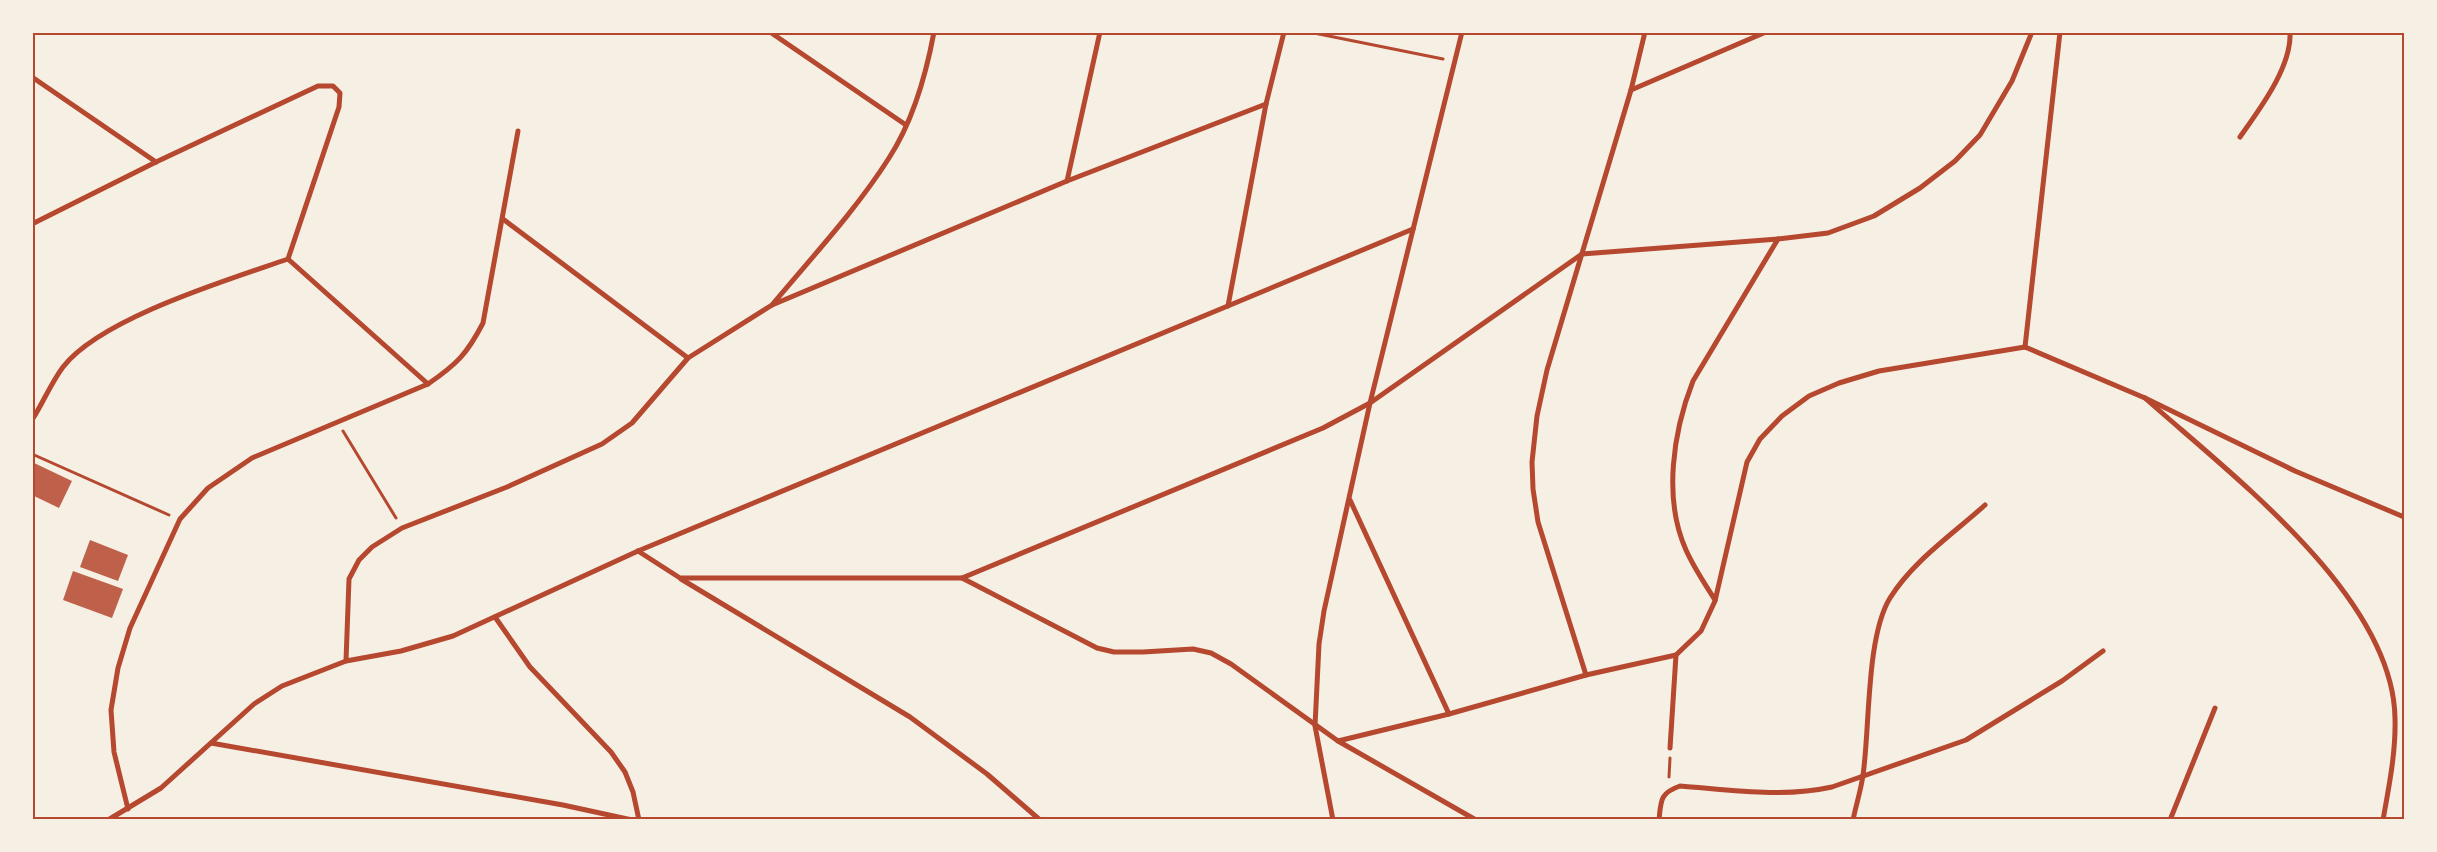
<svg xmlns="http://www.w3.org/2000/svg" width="2437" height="852" font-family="Poppins,sans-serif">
	<rect width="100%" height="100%" fill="#f6efe4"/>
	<g fill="#bf614a">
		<polygon points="32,462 72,481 59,508 32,495"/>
		<polygon points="90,540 128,555 118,581 80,567"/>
		<polygon points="73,571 123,589 112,618 63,600"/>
	</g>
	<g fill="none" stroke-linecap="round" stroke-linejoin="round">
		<g stroke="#b5482f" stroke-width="3">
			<polyline points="1309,32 1443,59"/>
			<polyline points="343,431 396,518"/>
			<polyline points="32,454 169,515"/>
			<polyline points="1669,777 1670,758"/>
		</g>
		<g stroke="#b5482f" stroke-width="5">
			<polyline points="770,32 906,125"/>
			<polyline points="32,77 156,162"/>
			<polyline points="1631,90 1766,32"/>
			<path d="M 2240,137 C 2259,110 2292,67 2290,32"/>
			<polyline points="1067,181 1100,32"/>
			<polyline points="503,219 688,358"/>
			<path d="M 32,224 L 156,162 L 318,86 L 333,86 L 340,93 L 339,107 L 288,259 C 228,280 101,318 63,367 C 51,383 43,403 32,420"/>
			<polyline points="288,259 428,384"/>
			<path d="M 772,305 C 812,257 856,210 889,158 C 913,121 926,75 934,32"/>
			<polyline points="1228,306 1266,104 1284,32"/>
			<polyline points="2025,347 2145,398 2295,471 2404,517"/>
			<polyline points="2025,347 2060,32"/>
			<path d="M 2145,398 C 2230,474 2393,596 2395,718 C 2396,752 2389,786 2383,820"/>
			<polyline points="1350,500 1449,714"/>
			<polyline points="638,551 680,578 962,578 1323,428 1370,403 1582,254 1778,239 1828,233 1874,216 1920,188 1955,161 1980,135 2012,81 2032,32"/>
			<polyline points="962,578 1097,648 1114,652 1143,652 1193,649 1211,653 1231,664 1338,741 1449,714 1586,675 1676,655 1701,631 1715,601 1747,462 1760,439 1782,416 1809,396 1839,383 1879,371 2025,347"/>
			<polyline points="681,579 910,717 987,774 1040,820"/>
			<path d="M 1715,600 C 1705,584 1694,568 1686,550 C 1663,499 1673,432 1693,381 L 1778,239"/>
			<polyline points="495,617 530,667 611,752 625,772 633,792 639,820"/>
			<polyline points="346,661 349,579 359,560 372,547 402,528 507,487 602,444 632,423 688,358 772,305 1067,181 1266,104"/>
			<polyline points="1586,675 1538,522 1533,489 1532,462 1537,416 1547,370 1631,90 1645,32"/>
			<polyline points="1338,741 1476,820"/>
			<polyline points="211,743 563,805 632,820"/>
			<polyline points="1670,748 1676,655"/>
			<path d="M 128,809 L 114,752 L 111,710 L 118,668 L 130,628 L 180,519 L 208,488 L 252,458 L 428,384 C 457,364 467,354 483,323 L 518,131"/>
			<polyline points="108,820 161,788 254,704 282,686 346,661 401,651 453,636 638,551 1413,229"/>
			<polyline points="1333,820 1315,726 1319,644 1324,611 1370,403 1462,32"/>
			<path d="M 1659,820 C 1661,800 1660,793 1680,786 C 1731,790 1782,798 1832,787 L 1966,740 L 2062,681 L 2103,651"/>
			<path d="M 1853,820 C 1856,805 1861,790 1863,775 C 1870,728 1866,637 1890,598 C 1913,561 1953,534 1985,505"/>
			<polyline points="2170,820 2215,708"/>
		</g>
	</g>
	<rect width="2437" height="852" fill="none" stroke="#f6efe4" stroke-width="68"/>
	<rect x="34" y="34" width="2369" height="784" fill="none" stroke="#b5482f" stroke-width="2"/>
</svg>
